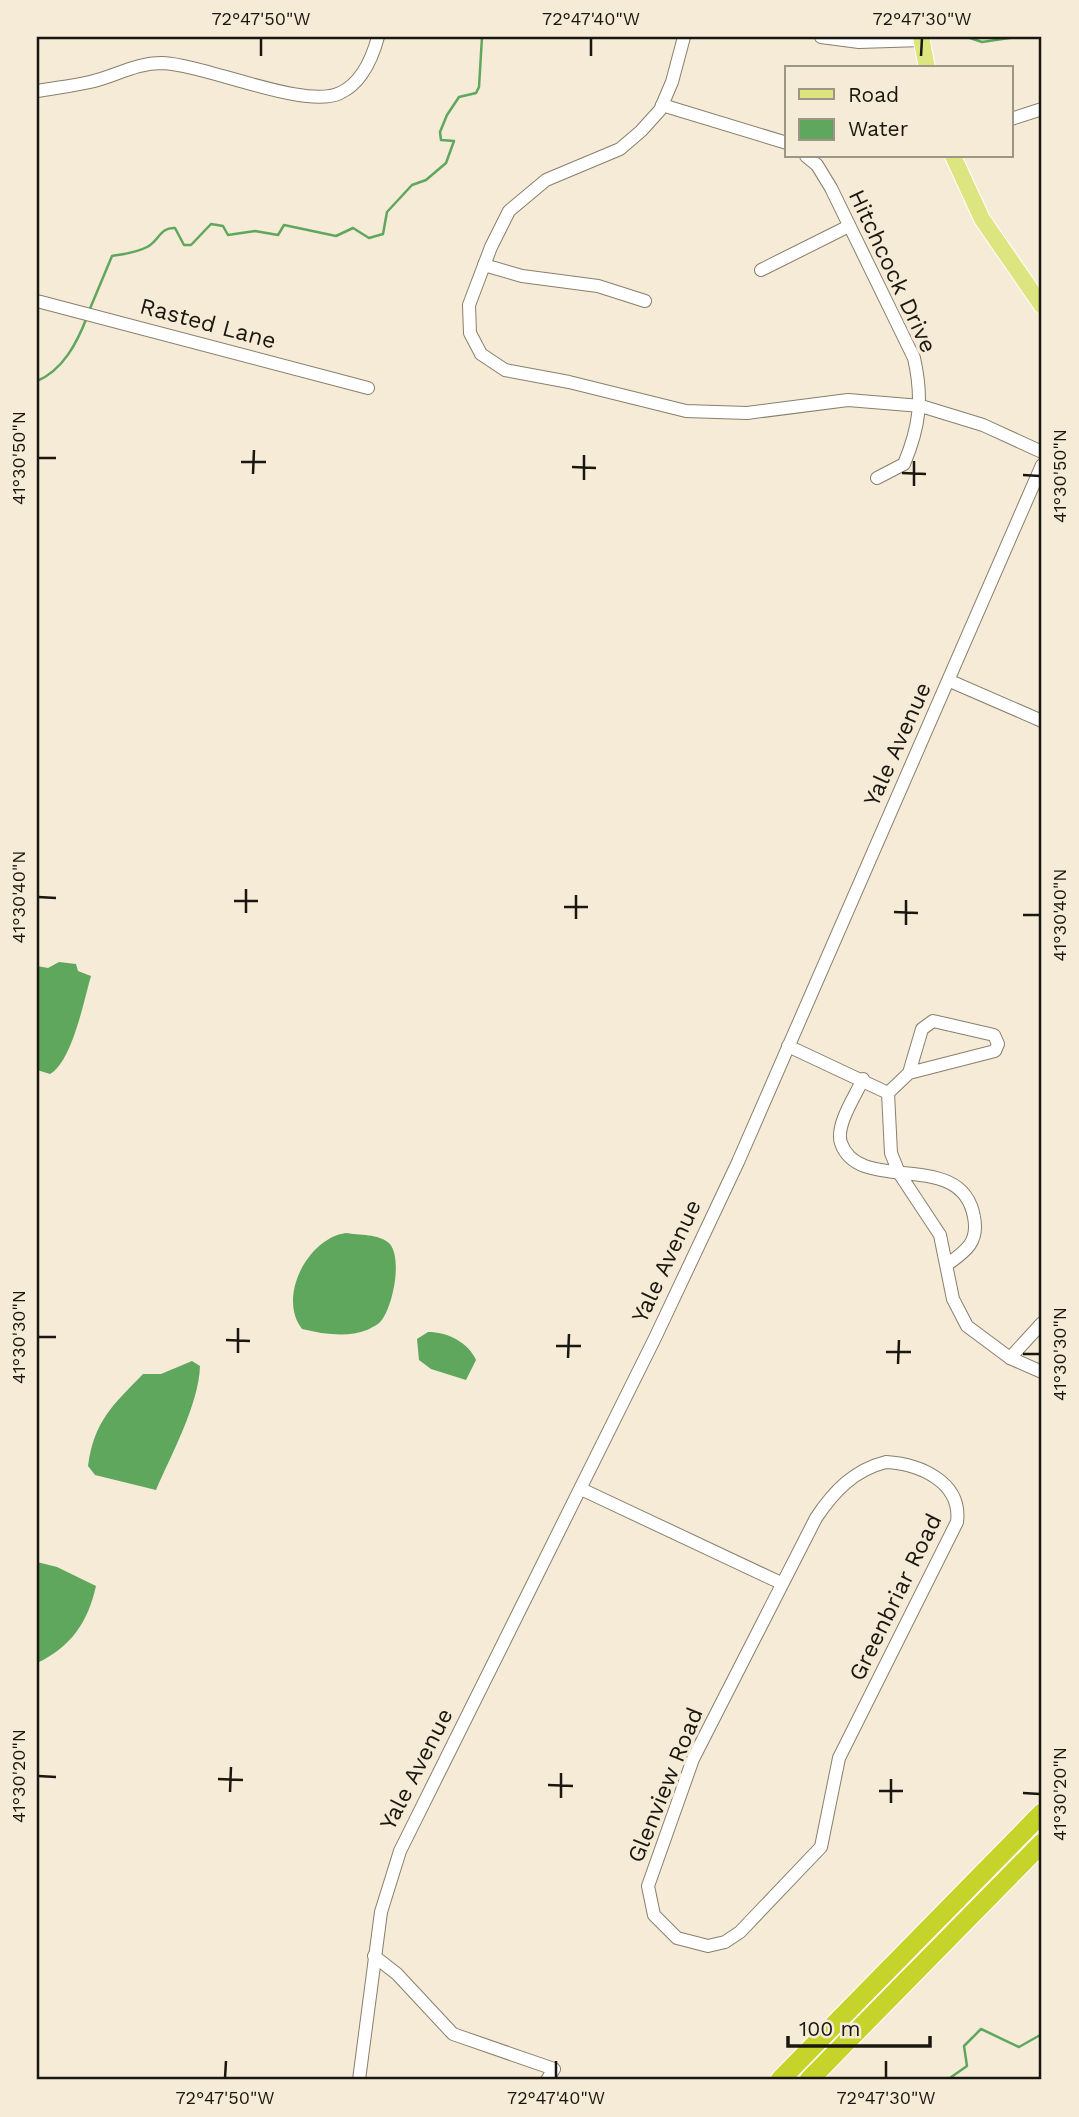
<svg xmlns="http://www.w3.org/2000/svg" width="1079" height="2117" font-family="'Work Sans',sans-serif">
	<rect width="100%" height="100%" fill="#f5ebd7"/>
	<g fill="#60a75e">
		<path d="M 59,962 L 76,964 L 78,971 L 91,976 C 84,1000 72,1062 50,1074 L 37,1070 L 37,966 L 48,968 Z"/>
		<path d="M 346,1233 C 359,1235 379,1234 389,1243 C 403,1257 393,1307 381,1321 C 379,1324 371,1328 367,1330 C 347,1338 323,1334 302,1329 C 277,1297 308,1238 346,1233 Z"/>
		<path d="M 428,1332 C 447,1332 468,1342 476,1360 L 466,1380 L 431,1369 L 419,1360 L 417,1339 Z"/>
		<path d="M 192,1361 L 200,1366 C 199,1404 171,1455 156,1490 L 95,1475 L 88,1466 C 94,1421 113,1405 143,1374 L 161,1374 Z"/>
		<path d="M 37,1562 L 57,1567 L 96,1586 C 88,1622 71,1647 37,1663 Z"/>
	</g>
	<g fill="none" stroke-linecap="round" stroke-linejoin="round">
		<g stroke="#60a75e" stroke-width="2.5">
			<polyline points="967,37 982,42 1016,37"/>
			<path d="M 89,311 L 112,256 C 124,254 136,253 147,247 C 159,241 160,227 175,228 L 184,245 L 191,245 L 211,224 L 223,226 L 228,235 L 255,231 L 278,235 L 284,225 L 336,236 L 353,228 L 369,238 L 383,234 L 387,212 L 412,185 L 426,180 L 446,163 L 454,141 L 441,140 L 440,132 L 447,115 L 459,97 L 476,93 L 479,87 L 482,37"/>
			<path d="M 37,381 C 63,370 77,343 87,317"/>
			<polyline points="947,2080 967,2066 964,2046 981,2029 1019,2047 1042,2034"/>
		</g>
		<g stroke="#887f6d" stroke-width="14">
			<g id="minor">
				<polyline points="684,37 672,82 660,110 641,131 620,149 546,180 509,211 491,247 469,305 470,333 481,354 505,370 569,382 686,411 747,413 848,400 921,406 983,425 1042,452"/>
				<polyline points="821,37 859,42 922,40"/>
				<path d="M 37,91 C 54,88 73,86 90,82 C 116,76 135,63 162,63 C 207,65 305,110 340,93 C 362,83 372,59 378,37"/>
				<polyline points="662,105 787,143"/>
				<polyline points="1011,119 1042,109"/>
				<path d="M 806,156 L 817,165 L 831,188 L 914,358 C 923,398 920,426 904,464 L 877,478"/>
				<polyline points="484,265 522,276 598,286 645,301"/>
				<polyline points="761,270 849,226"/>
				<polyline points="37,301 368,388"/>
				<polyline points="950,681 1042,721"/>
				<polyline points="788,1046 888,1093 891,1153 899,1173 940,1235 953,1299 967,1326 1010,1358 1042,1372"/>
				<path d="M 863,1079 C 856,1095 835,1125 841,1143 C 859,1196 962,1147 974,1217 C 979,1242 966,1251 948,1264"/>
				<polyline points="888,1093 909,1073 995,1051 998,1044 994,1035 933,1021 922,1029 909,1073"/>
				<polyline points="1010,1358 1042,1323"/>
				<path d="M 886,1462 C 920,1464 962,1482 957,1522 L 839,1758 L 821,1847 L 740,1932 L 725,1942 L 708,1946 L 677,1938 L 654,1915 L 648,1886 L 693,1759 L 816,1518 C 834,1491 854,1470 886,1462 Z"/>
				<polyline points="581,1489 781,1583"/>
				<polyline points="374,1956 397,1974 453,2034 554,2069 547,2080"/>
				<polyline points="359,2080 381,1912 400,1851 655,1338 738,1162 1042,465"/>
			</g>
		</g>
		<g stroke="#fff" stroke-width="18">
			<g id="major">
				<polyline points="921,37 927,68"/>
				<polyline points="953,156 982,219 1042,306"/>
			</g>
		</g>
		<g stroke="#fff" stroke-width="21">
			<g id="highway">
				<polyline points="780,2080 1042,1813"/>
				<polyline points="809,2080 1042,1843"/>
			</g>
		</g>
		<use href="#minor" stroke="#fff" stroke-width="12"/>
		<use href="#major" stroke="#dce57f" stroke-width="16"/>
		<use href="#highway" stroke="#c5d32a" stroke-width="19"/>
	</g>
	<path fill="none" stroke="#1a1710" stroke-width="2.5" d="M 261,56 L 261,38M 591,56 L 591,38M 921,56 L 922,38M 38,458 L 56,458M 241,462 L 266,462M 572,467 L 596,468M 902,473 L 926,474M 253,474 L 254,450M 1023,475 L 1040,476M 584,480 L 584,455M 914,486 L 914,461M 38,897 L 56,898M 234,901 L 258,901M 564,907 L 588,907M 894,912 L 918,913M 246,913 L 246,889M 1023,915 L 1040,915M 576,919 L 576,895M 906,925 L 906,900M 38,1337 L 56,1337M 226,1340 L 250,1341M 556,1346 L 581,1346M 886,1352 L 911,1352M 238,1353 L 238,1328M 1023,1354 L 1040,1354M 568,1358 L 569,1334M 898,1364 L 899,1340M 38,1776 L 56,1777M 218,1779 L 243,1780M 548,1785 L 573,1786M 879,1791 L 903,1791M 230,1792 L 231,1767M 1023,1793 L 1040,1794M 561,1798 L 561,1773M 891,1803 L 891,1779M 225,2078 L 226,2061M 556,2078 L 556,2061M 886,2078 L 886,2061"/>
	<g text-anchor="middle" stroke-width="7" stroke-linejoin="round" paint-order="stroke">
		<g font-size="23" fill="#1a1710" stroke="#f5ebd7">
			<text transform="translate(893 271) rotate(65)" y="8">Hitchcock Drive</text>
			<text transform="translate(208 323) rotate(15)" y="8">Rasted Lane</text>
			<text transform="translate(897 744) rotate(-66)" y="8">Yale Avenue</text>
			<text transform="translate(666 1261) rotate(-65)" y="8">Yale Avenue</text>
			<text transform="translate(895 1597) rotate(-64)" y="8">Greenbriar Road</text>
			<text transform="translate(416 1769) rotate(-63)" y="8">Yale Avenue</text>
			<text transform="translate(665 1785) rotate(-68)" y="8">Glenview Road</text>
		</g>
	</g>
	<rect width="1079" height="2117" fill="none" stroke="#f5ebd7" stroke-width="77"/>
	<rect x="785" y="66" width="228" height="91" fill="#f5ebd7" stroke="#9d9687" stroke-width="2"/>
	<rect x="799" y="89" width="35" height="10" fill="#dce57f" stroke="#9d9687" stroke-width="2"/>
	<text x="848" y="102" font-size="21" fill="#1a1710">Road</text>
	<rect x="799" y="119" width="35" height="21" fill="#60a75e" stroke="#9d9687" stroke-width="2"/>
	<text x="848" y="136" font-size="21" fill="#1a1710">Water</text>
	<path d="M788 2036v10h142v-10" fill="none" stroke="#1a1710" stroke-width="3.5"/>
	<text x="799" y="2036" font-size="21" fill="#1a1710" stroke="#f5ebd7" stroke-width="5" paint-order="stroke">100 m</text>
	<rect x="38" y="38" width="1002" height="2040" fill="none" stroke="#1a1710" stroke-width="2.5"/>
	<g font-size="18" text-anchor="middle" fill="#1a1710">
		<text x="261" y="25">72°47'50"W</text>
		<text x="591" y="25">72°47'40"W</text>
		<text x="922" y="25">72°47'30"W</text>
		<text transform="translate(19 458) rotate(-90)" y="6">41°30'50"N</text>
		<text transform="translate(1060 476) rotate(-90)" y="6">41°30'50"N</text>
		<text transform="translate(19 897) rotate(-90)" y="6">41°30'40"N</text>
		<text transform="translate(1060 915) rotate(-90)" y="6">41°30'40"N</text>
		<text transform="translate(19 1337) rotate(-90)" y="6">41°30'30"N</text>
		<text transform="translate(1060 1354) rotate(-90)" y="6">41°30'30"N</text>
		<text transform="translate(19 1776) rotate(-90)" y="6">41°30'20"N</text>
		<text transform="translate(1060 1794) rotate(-90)" y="6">41°30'20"N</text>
		<text x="225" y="2104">72°47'50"W</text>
		<text x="556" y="2104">72°47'40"W</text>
		<text x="886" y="2104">72°47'30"W</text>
	</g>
</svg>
